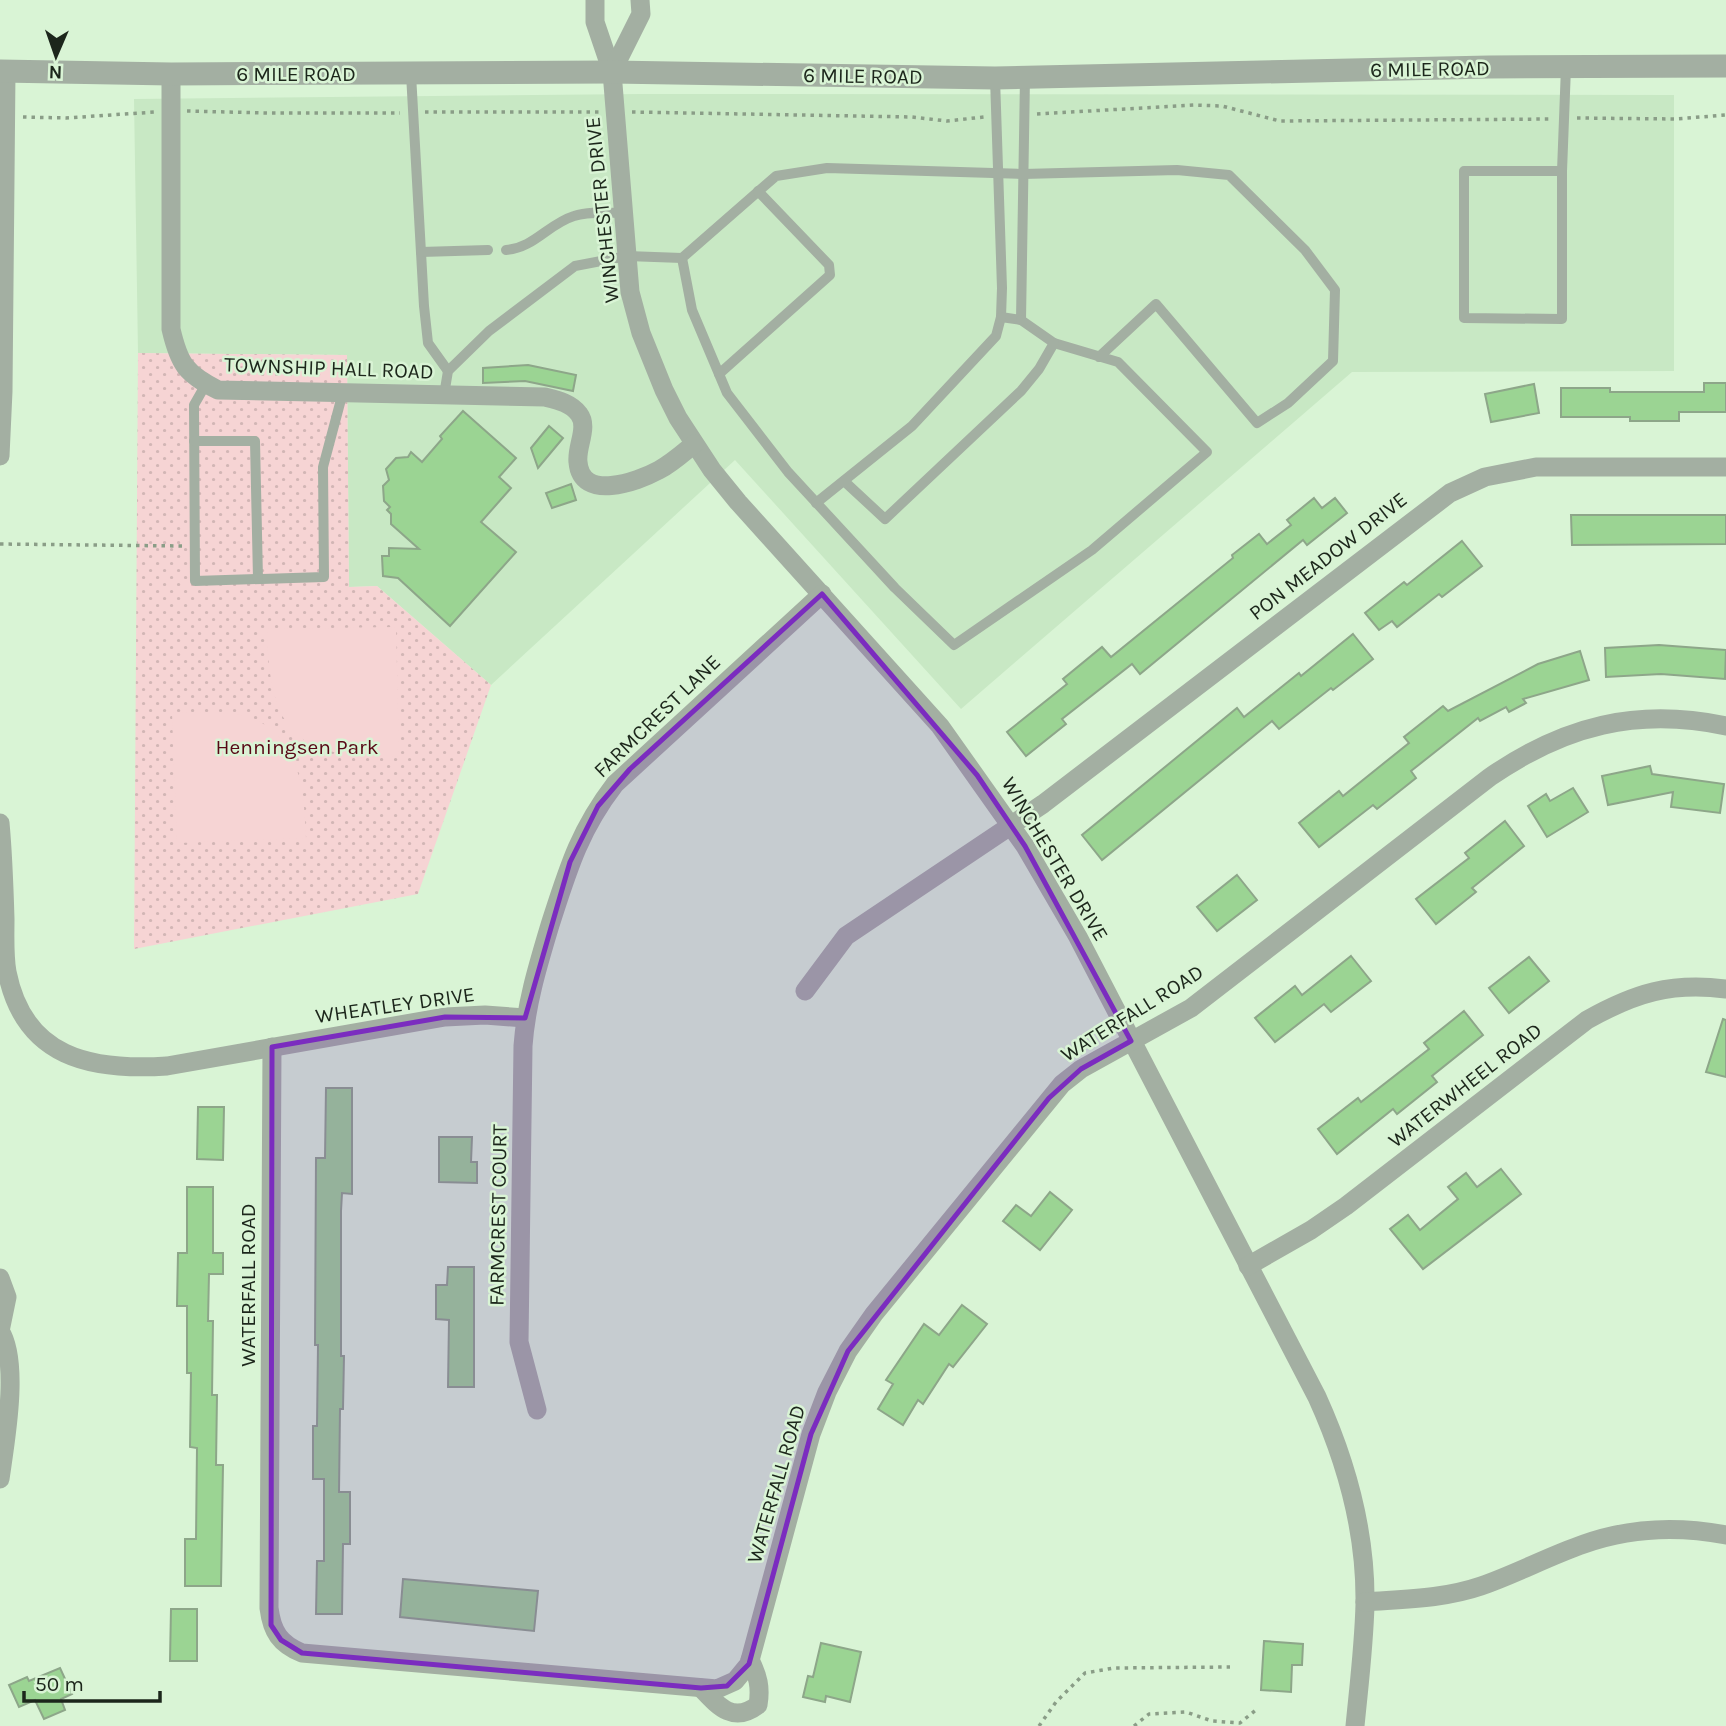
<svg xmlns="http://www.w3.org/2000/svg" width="1726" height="1726" font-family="Karla,sans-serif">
	<defs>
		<pattern id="grass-dots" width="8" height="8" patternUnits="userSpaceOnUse" patternTransform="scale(1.75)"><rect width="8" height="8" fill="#f6d4d4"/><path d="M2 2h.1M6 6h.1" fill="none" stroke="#d2b6b5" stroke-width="1.8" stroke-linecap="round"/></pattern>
	</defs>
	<rect width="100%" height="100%" fill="#d9f4d5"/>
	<polygon fill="#c8e8c4" points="641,94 1674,95 1674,371 1352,372 961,709 735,460 491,685 377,586 349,587 347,355 138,353 134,99"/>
	<polygon fill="url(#grass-dots)" points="138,353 347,355 349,587 377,586 491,685 418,894 134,949"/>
	<g fill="#f6d4d4">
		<path d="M 396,627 L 399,756 C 295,760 269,732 267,629 Z"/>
		<path d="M 208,712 C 220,713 234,713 246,716 C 300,734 304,789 306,838 L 177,843 L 172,713 Z"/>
	</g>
	<g fill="#9bd493" stroke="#8da689" stroke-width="2">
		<polygon points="528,365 576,375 573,391 525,381 483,383 483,368"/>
		<polygon points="1704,383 1726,383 1726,412 1679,412 1679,421 1630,421 1630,417 1561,417 1561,388 1610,388 1610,392 1704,392"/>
		<polygon points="1534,384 1539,413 1491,422 1485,394"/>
		<polygon points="463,411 516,458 499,477 511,488 481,522 516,552 450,626 398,578 383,576 382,556 389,556 389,548 419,549 391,524 391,514 387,510 390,507 384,501 383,486 389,480 386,469 396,458 408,457 411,452 422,462 442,439 440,436"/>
		<polygon points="549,426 563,438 538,468 531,448"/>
		<polygon points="571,484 576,500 552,508 546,493"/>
		<polygon points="1314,498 1322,508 1335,498 1347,513 1307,545 1303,540 1140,674 1132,664 1062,719 1066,724 1026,756 1007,732 1067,684 1063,679 1102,647 1111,657 1233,558 1232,555 1259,534 1267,544 1291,525 1287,520"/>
		<polygon points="1571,515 1726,515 1726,544 1572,545"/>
		<polygon points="1462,541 1482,566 1442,597 1439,594 1397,627 1392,621 1379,630 1365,613 1404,582 1407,585"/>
		<polygon points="1353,634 1373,659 1333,690 1331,688 1279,729 1272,721 1102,860 1082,835 1237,708 1244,717 1299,673 1301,676"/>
		<polygon points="1659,645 1726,650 1725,679 1661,674 1606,677 1605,648"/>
		<polygon points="1580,651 1589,680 1523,699 1526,703 1509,712 1506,707 1480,721 1478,718 1411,771 1416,778 1377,809 1373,805 1319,847 1299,823 1339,791 1343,796 1409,743 1404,737 1443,706 1448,711 1538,664"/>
		<polygon points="1650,766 1652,774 1724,784 1720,813 1671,807 1673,792 1608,805 1602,776"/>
		<polygon points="1573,788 1588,812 1547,837 1528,806 1546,794 1550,801"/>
		<polygon points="1505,821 1524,846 1472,888 1476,892 1436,924 1416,899 1469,858 1465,853"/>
		<polygon points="1237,875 1257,900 1217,931 1197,907"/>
		<polygon points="1351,956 1371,981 1331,1012 1324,1004 1275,1042 1255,1018 1295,986 1302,995"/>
		<polygon points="1529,957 1549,981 1509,1013 1489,988"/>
		<polygon points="1464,1011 1483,1035 1432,1076 1437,1082 1397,1114 1393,1109 1337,1154 1318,1129 1358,1098 1361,1102 1429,1049 1424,1043"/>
		<polygon points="1723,1019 1726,1020 1726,1077 1706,1072"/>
		<polygon points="326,1088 352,1088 352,1194 342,1193 341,1211 341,1356 344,1356 343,1409 340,1409 339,1492 350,1492 350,1544 343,1544 342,1614 316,1614 317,1561 324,1561 324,1479 313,1479 313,1426 317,1426 318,1345 315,1345 316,1158 325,1158"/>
		<polygon points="198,1107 224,1107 223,1160 197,1159"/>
		<polygon points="439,1137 472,1137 471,1162 477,1162 477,1183 439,1182"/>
		<polygon points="1501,1169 1521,1194 1423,1269 1390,1229 1408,1215 1420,1230 1458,1199 1448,1187 1466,1173 1477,1187"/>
		<polygon points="187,1187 213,1187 213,1253 223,1253 223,1274 209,1274 208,1321 213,1321 212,1395 217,1395 216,1465 223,1465 221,1586 185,1586 185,1539 196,1539 197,1448 190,1447 191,1373 187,1373 187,1306 177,1306 178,1253 187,1253"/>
		<polygon points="1050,1192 1072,1210 1040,1250 1003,1221 1016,1205 1031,1216"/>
		<polygon points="448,1267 474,1267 474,1387 448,1387 449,1320 436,1319 436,1285 447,1285"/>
		<polygon points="962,1305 987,1324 953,1367 949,1364 923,1404 918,1400 903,1425 878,1409 893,1384 886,1380 924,1324 939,1335"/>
		<polygon points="403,1579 538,1591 534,1631 400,1617"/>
		<polygon points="171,1609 197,1609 197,1661 170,1661"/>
		<polygon points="1264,1641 1303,1644 1302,1665 1292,1665 1291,1692 1261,1690"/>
		<polygon points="821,1643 861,1652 850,1702 826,1696 825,1702 803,1697 808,1676 813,1677"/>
		<polygon points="60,1668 72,1694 61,1699 65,1710 44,1719 35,1700 19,1707 9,1685 27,1677 29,1681"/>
	</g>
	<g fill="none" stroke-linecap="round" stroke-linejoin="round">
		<g stroke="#8a9d87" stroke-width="3.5" stroke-dasharray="3.5 5" stroke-linecap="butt">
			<polyline points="187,111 268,113 400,113"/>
			<polyline points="425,112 599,112"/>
			<polyline points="632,112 912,117 947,121 984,117"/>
			<polyline points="1037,114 1194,105 1222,106 1280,121 1552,119"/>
			<polyline points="23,117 66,118 155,112"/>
			<polyline points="1577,118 1675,119 1726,115"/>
			<polyline points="0,544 182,546"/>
			<polyline points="1039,1726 1056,1702 1085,1673 1114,1668 1230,1667"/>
			<polyline points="1134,1726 1149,1714 1186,1712 1212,1721 1240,1723 1257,1709"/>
		</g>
		<g stroke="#a3afa2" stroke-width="10">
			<polyline points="411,74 424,306 428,343 448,371"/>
			<polyline points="995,78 1002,288 1001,317 1021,320 1025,77"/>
			<polyline points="1562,171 1464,171 1464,318 1562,319 1562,171 1566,67"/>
			<path d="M 506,250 C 534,248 548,224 574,216 C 589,211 608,213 624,213"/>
			<polyline points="421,252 488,250"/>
			<polyline points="1021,320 1054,343 1118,362 1207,452 1092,550 954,645 895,588 788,472 727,393 692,310 682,258 776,176 827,168 1023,174 1177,170 1229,175 1305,250 1335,290 1333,361 1288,403 1257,423 1156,304 1099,357"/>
			<polyline points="719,374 830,275 829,265 758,191"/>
			<polyline points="206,384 194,405 195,581 324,577 323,467 343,392"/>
			<polyline points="444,395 448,371 489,331 575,266 627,256 682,258"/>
			<polyline points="194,441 255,441 258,579"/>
			<polyline points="844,481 885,519 1021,391 1039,369 1054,343"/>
			<polyline points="816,503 912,426 996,336 1001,317"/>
		</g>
		<g stroke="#a3afa2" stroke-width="19">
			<path d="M 595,0 L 595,22 L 612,72 L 630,292 L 641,333 L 664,390 L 678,418 L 712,470 L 738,502 L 940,726 L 1025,846 L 1078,937 L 1317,1397 C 1347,1463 1366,1531 1365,1604 C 1364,1645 1359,1685 1355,1726"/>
			<polyline points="612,72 641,14 640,0"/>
			<path d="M 171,74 L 171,329 C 179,364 186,374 218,390 L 545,397 C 557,400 571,403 579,414 C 589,427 576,447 578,462 C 581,502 637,482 659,470 C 672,463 683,453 694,444"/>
			<polyline points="0,456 3,391 6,71"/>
			<path d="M 0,823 C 3,855 4,886 5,919 C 5,936 4,955 7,972 C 24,1058 91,1071 167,1066 L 445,1017 L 485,1015 L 525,1018"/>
			<polyline points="805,991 846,936 1043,804 1450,493 1485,477 1536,467 1726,467"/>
			<path d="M 272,1047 L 269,1608 C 272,1632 280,1644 302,1653 L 717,1689 L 735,1681 L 749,1664 L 811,1434 L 827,1392 L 848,1351 L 874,1314 L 1062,1084 L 1081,1069 L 1191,1008 L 1490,777 C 1564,726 1637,707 1726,726"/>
			<path d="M 1248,1266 L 1311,1230 L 1346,1206 L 1587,1020 C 1635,993 1671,982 1726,989"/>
			<polyline points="0,1278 7,1297 0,1331"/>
			<path d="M 0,1331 C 20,1362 5,1443 0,1479"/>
			<path d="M 537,1410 L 519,1342 L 523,1046 C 526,1004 538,965 550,925 C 568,869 579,831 615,784 L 822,594"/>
			<path d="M 1365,1602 C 1404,1599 1443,1599 1481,1586 C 1516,1574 1549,1556 1584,1544 C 1629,1528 1679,1526 1726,1535"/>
			<path d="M 701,1688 C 718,1706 733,1724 758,1705 C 761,1687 758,1676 750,1660"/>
		</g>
		<polyline stroke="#a3afa2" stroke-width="23" points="0,71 171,74 612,72 995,78 1489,67 1726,66"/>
	</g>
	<path fill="#7b2cbf" fill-opacity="0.2" stroke="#7b2cbf" stroke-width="5" stroke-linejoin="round" d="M 822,594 L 977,775 L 1025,846 L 1131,1041 L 1081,1069 L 1049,1098 L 848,1351 L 811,1434 L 749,1664 L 727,1686 L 701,1688 L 302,1653 L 281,1640 L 271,1625 L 272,1047 L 445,1017 L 525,1018 L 570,862 L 598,806 L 630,769 Z"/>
	<g text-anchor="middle" stroke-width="5" stroke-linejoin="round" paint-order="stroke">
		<g font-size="21" fill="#1c261b" stroke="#d9f4d5">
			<text transform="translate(1430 69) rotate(-1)" y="7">6 MILE ROAD</text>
			<text x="296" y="81">6 MILE ROAD</text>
			<text transform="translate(863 76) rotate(1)" y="7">6 MILE ROAD</text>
			<text transform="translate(602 210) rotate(-96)" y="7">WINCHESTER DRIVE</text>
			<text transform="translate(329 368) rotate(2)" y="7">TOWNSHIP HALL ROAD</text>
			<text transform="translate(1328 556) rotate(-38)" y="7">PON MEADOW DRIVE</text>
			<text transform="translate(657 716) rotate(-44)" y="7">FARMCREST LANE</text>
			<text transform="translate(1055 859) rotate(59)" y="7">WINCHESTER DRIVE</text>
			<text transform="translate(395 1005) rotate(-8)" y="7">WHEATLEY DRIVE</text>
			<text transform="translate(1132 1013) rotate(-32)" y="7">WATERFALL ROAD</text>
			<text transform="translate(1465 1085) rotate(-38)" y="7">WATERWHEEL ROAD</text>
			<text transform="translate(498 1215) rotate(-89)" y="7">FARMCREST COURT</text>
			<text transform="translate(248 1285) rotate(-90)" y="7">WATERFALL ROAD</text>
			<text transform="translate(776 1484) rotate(-74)" y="7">WATERFALL ROAD</text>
		</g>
		<g font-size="21" fill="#580816" stroke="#d9f4d5">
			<text x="297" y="754">Henningsen Park</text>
		</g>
	</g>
	<g transform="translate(56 56) rotate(182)" stroke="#d9f4d5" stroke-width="5" paint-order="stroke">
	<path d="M0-5L12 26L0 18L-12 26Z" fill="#1c261b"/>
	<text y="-10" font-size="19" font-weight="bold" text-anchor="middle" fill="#1c261b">N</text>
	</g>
	<path d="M24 1691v10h136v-10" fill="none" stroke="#1c261b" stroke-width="3.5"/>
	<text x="35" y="1691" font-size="21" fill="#1c261b" stroke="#d9f4d5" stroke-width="5" paint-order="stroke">50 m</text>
</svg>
